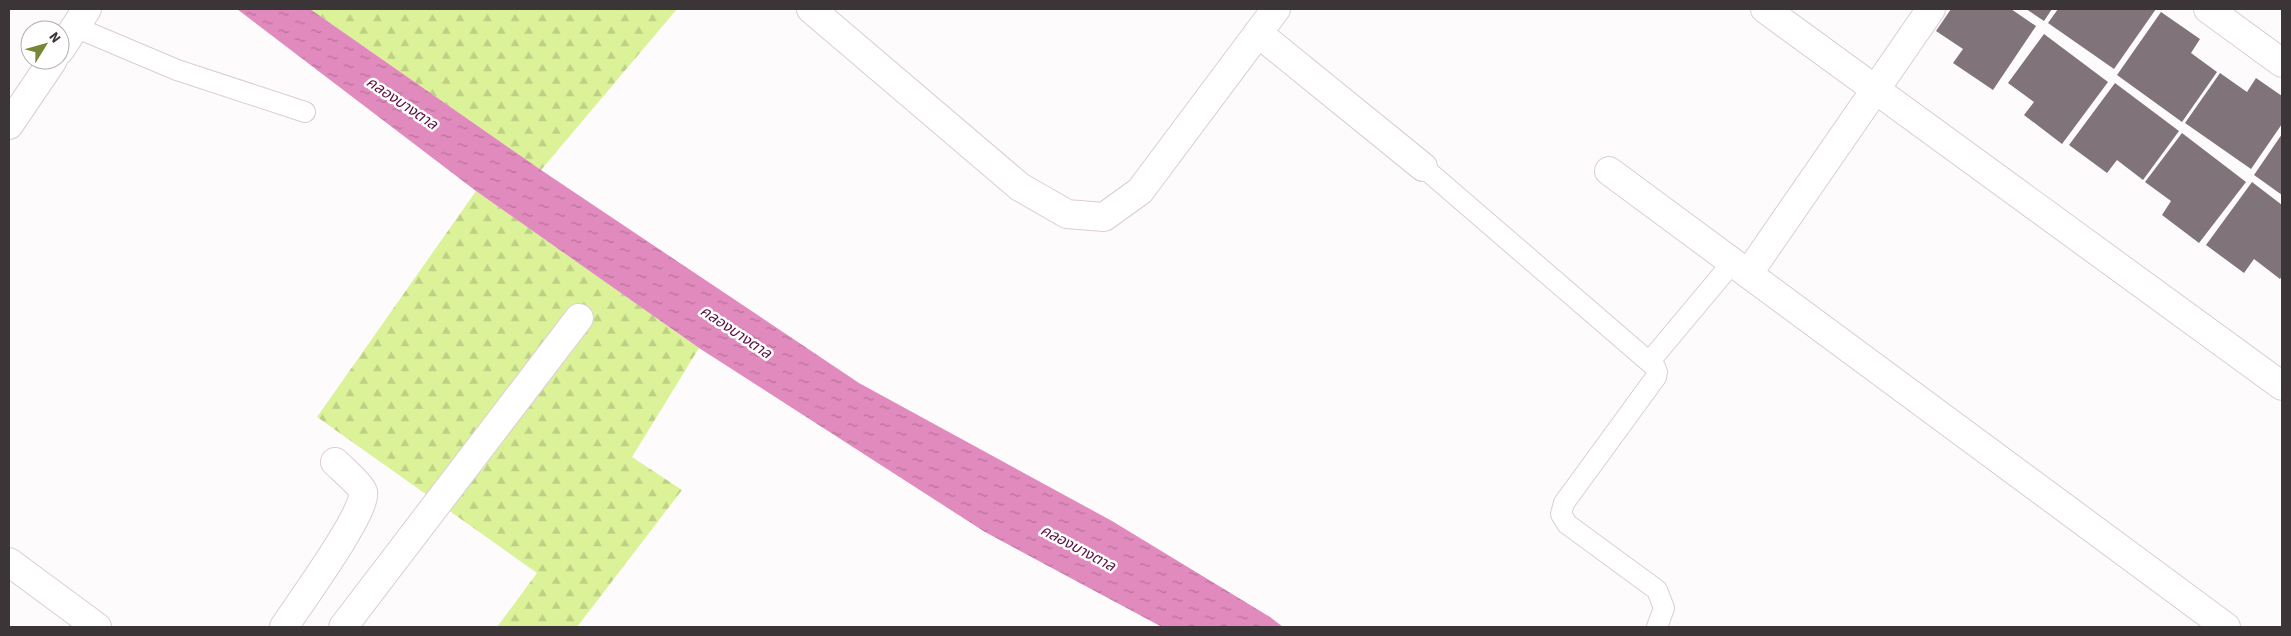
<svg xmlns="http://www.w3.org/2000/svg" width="2291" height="636" font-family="'Source Sans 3','Noto Sans Thai',sans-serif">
	<defs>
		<pattern id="forest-firs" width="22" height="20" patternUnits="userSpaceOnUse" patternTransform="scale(1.25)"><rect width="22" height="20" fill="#dbf298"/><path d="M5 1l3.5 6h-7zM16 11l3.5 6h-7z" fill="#bdd084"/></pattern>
		<pattern id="water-ripples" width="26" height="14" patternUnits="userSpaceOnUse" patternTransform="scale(1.25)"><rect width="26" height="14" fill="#e18abd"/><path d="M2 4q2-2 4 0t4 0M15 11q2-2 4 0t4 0" fill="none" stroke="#b8729b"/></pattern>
	</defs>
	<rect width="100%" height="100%" fill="#fefbfc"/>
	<g fill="url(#forest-firs)">
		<polygon points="310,9 677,9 541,170"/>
		<polygon points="476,191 699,348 632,457 682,490 577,627 497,627 537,573 317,417"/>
	</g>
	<polygon fill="url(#water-ripples)" points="237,9 310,9 541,170 859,383 1112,521 1270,617 1283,627 1162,627 985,532 699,348 476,191"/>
	<g fill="#81737a">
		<polygon points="1951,9 2011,9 2036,26 1993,90 1953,63 1963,49 1936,31"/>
		<polygon points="2026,9 2052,9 2044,21"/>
		<polygon points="2058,9 2156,9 2114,69 2048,23"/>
		<polygon points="2161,12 2200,39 2191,53 2217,72 2182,122 2117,75"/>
		<polygon points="2044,34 2108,82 2062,144 2024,115 2034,102 2008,83"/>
		<polygon points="2220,73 2247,92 2256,78 2282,96 2282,124 2251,169 2185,123"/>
		<polygon points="2115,83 2179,131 2143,180 2117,160 2107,173 2069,145"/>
		<polygon points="2182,133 2246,182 2199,243 2162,215 2171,201 2145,182"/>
		<polygon points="2282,134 2282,195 2254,175"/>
		<polygon points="2252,182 2282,205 2282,276 2280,279 2254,259 2244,273 2206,245"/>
	</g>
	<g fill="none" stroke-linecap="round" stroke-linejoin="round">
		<g stroke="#dcccd5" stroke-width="22">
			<g id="service">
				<polyline points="75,27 177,70 305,112"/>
				<polyline points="1423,167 1655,367 1657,372 1656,377 1564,503 1561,514 1567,524 1657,590 1664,608 1657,627"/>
				<polyline points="1650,361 1732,263"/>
			</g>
		</g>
		<g stroke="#dcccd5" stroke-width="30">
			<g id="minor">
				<polyline points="811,9 1020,187 1067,214 1104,217 1140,191 1276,9"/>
				<polyline points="1765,9 2282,386"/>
				<polyline points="2208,9 2282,63"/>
				<polyline points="1258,33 1423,167"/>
				<polyline points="60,50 87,9"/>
				<polyline points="9,125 53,60"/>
				<polyline points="1609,171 2226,627"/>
				<polyline points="1748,274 1931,9"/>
				<polyline points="9,562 97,627"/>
				<path d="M 284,627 C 297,607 368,510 363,492 C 361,485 341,468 335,462"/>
				<polyline points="343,627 579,318"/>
			</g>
		</g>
		<use href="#service" stroke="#fff" stroke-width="20"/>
		<use href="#minor" stroke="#fff" stroke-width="28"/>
	</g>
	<g text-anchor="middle" stroke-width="5" stroke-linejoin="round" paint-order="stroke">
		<g font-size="15" font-style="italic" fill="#5c0e43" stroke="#fff">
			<text transform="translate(402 103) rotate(34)" y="5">คลองบางตาล</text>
			<text transform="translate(736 332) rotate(34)" y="5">คลองบางตาล</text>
			<text transform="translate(1078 548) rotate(28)" y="5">คลองบางตาล</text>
		</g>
	</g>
	<rect width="2291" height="636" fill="none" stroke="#3b3538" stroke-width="20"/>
	<g transform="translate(45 45) rotate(53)"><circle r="24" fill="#ffffff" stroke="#b1aeaf"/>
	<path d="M0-4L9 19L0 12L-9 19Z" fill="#768838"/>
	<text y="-8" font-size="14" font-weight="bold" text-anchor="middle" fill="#3b3538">N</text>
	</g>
</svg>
